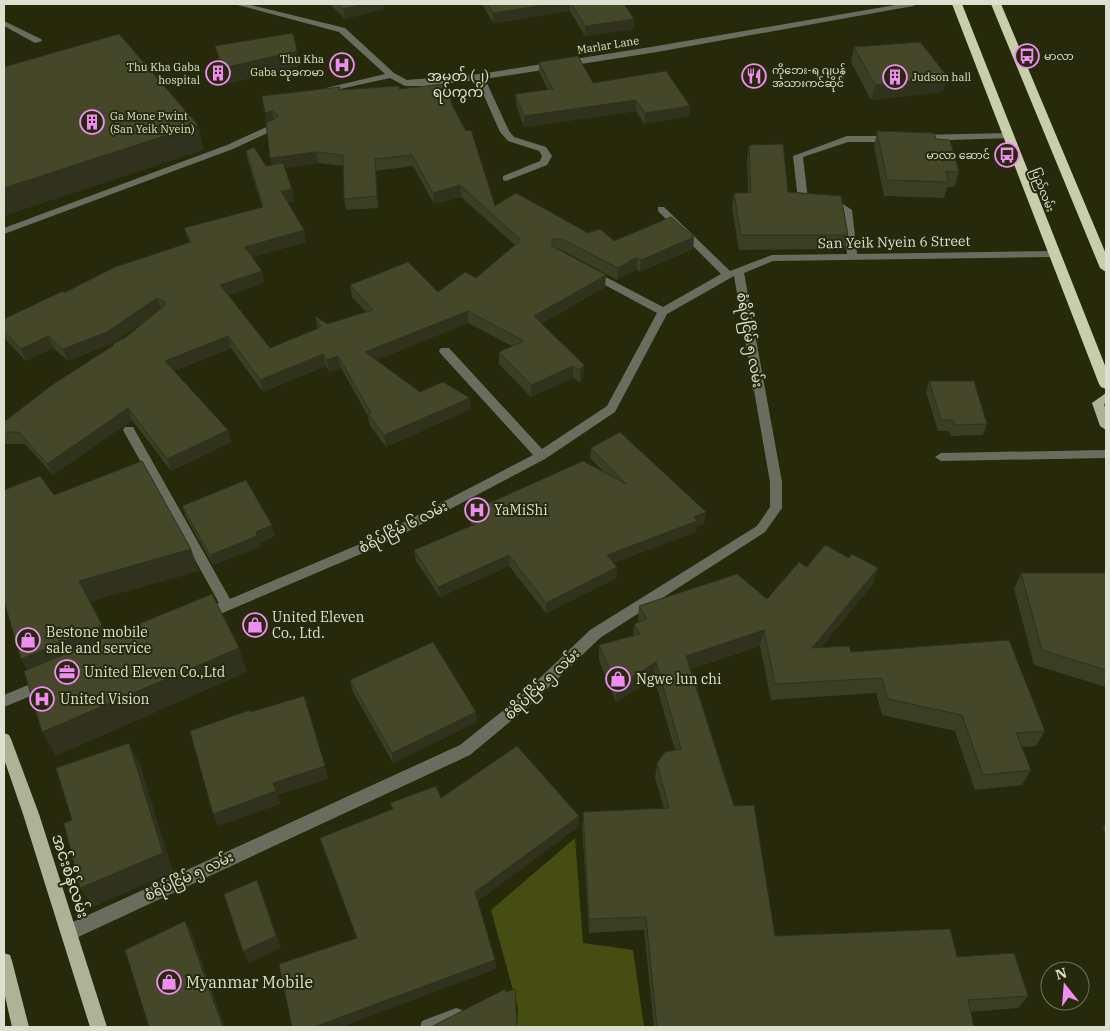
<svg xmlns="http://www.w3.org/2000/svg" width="1110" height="1031" font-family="'IBM Plex Serif','Noto Sans Myanmar',serif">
	<rect width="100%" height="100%" fill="#262a0a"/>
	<polygon fill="#464d13" points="575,838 583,943 633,950 644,1027 517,1027 518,1008 491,910"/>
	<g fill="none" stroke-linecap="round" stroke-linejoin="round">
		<g fill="#6a6d5e" fill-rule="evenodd">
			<polygon points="234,4 247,4 345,28 394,73 407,80 480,74 657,46 901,4 917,4 913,6 657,52 485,79 509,131 514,137 546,147 552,156 547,165 506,181 503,180 503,176 540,161 542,156 539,151 508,141 500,132 477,80 425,86 405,86 390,78 322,93 322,89 385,74 339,32"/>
			<polygon points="4,21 41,39 42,41 35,43 4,26"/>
			<polygon points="273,124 278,127 276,129 233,149 4,234 4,228 227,145"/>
			<polygon points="1009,133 1012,134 1012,138 918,141 913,138 918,135"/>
			<polygon points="847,136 891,136 896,139 891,142 848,142 803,157 808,200 810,202 840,202 852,210 857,254 1054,251 1059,254 1054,257 773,261 744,273 782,482 782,508 765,532 600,638 530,705 470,755 76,938 70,940 64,938 62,932 64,926 460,745 520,697 590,630 757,526 770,507 770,482 734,276 667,314 615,412 545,459 382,545 206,620 201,619 199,615 201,611 219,603 123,430 125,427 133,427 230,599 372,539 533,455 441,354 439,351 441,348 449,348 542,449 607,406 657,313 588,276 587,274 588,272 596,272 663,307 721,274 658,211 658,207 664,207 730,271 772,255 847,254 842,211 838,208 804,207 798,200 793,156"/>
			<polygon points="1106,450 1106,458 941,461 935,457 941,453"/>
			<polygon points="45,678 50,680 52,684 50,688 4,707 4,695"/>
			<polygon points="456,1008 462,1010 464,1016 462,1022 449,1027 420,1027 422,1021"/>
		</g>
		<g fill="#adb395" fill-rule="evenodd">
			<polygon points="1106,393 1106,403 1104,404 1106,410 1106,430 1100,426 1092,403"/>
			<polygon points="4,733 9,735 11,739 39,814 107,1027 90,1027 23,814 4,759"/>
			<polygon points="4,953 10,955 12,961 29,1027 12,1027 4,992"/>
		</g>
		<g fill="#c8ceaa" fill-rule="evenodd">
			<polygon points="952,4 962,4 1106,368 1106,389 1101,387 1099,384"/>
			<polygon points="991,4 1001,4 1106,254 1106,272 1100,268"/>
		</g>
	</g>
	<g fill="#3a3e23" fill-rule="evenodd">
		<polygon points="330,4 384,4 384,9 345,19"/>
		<polygon points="482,4 624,4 634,19 634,29 585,36 570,11 493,23"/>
		<polygon points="215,46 299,66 226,84 219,61"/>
		<polygon points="854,47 943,92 871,100 851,62"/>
		<polygon points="539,62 593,83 690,106 689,116 644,124 636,111 524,127 516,104 515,94 548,90 539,72"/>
		<path d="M 340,87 L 340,90 L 399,89 L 453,107 L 495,206 L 614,241 L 693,249 L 640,272 L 637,269 L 617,280 L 562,250 L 560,250 L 605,287 L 541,324 L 584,365 L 583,377 L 580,382 L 573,378 L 531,397 L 499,364 L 499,352 L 512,346 L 468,323 L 376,360 L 420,392 L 471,409 L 386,447 L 370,426 L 368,416 L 341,368 L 329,372 L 326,366 L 263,392 L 231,348 L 174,371 L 231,442 L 171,471 L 132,420 L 53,475 L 25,444 L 4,444 L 4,422 L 126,337 L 149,318 L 111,344 L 68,361 L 53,348 L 26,361 L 4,338 L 4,319 L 64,293 L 189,242 L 184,228 L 262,207 L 248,162 L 246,151 L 266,166 L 272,165 L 265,113 ZM 318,163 L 343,166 L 344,199 L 346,210 L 378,208 L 376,171 L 413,166 L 434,204 L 461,197 L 515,245 L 476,278 L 438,292 L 350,285 L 352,297 L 366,312 L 327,324 L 315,316 L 318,329 L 270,348 L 228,295 L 264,283 L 262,271 L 252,257 L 306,242 L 287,202 L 294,201 L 285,168 Z"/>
		<polygon points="877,131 936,139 959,172 954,187 947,187 944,198 884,196 874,147"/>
		<polygon points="749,145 788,192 848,235 845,249 739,250 732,207 734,193 748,193 747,159"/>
		<polygon points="929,381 987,424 983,435 951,436 949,431 938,431 926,392"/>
		<polygon points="591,448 704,523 697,526 696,532 613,563 617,578 546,613 509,566 440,597 416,561 414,550 472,525 470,522 469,512 603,471 590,458"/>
		<polygon points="182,506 275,536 259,543 260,547 213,565 186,517"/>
		<polygon points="849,558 878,568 873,584 821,647 851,652 1045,731 1036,746 1022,747 1031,770 1022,785 975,790 955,731 882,715 876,693 771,700 760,646 691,669 775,936 957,957 1028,996 1018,1008 970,1012 974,1027 654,1027 644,930 589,933 582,827 583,812 664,809 655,778 657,763 675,750 654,678 616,702 599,660 599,645 633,636 634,624 638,622 639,606 767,599 807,567"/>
		<polygon points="1021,573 1106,573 1106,687 1034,665 1014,589"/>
		<polygon points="350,680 477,722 393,763 352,690"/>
		<polygon points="441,798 579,816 579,826 478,901 495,960 496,969 357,938 323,848 320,838 392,809 390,803"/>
		<polygon points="1106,823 1106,836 1103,828"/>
	</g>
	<g fill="#30321d">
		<polygon points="363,4 384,4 384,9 345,19 343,9"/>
		<polygon points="551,4 570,4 570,11 493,23 493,13"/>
		<polygon points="634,19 634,29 585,36 585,26"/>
		<polygon points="297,51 299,66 226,84 223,68"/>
		<polygon points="947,76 943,92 871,100 875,85"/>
		<polygon points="636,100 636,111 524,127 524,116"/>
		<polygon points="690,106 689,116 644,124 645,113"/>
		<polygon points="272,111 274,122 267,125 265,113"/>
		<polygon points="198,125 204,150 4,216 4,188"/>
		<polygon points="316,152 318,163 273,170 270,158"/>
		<polygon points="460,185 461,197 434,204 433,193"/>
		<polygon points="292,189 294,201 283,203 281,191"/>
		<polygon points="304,230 306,242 248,258 245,247"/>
		<polygon points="694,237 693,249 640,272 641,260"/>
		<polygon points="637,257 637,269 617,280 618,268"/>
		<polygon points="262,271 264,283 223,296 220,285"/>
		<polygon points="606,275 605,287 534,328 534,316"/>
		<polygon points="157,298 161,309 111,344 68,361 63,349"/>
		<polygon points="468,311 468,323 366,364 365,352"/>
		<polygon points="48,336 53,348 26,361 21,349"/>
		<polygon points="228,336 231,348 169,373 165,361"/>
		<polygon points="323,354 326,366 263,392 260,380"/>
		<polygon points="338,356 341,368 329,372 327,360"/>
		<polygon points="584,365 583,377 580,382 580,370"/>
		<polygon points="573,366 573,378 531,397 531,385"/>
		<polygon points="470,398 471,409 386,447 384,435"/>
		<polygon points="128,408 132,420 53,475 47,464"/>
		<polygon points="228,430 231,442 171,471 167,459"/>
		<polygon points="706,512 704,523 697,526 696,532 606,566 607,555"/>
		<polygon points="272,525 275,536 259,543 260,547 213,565 210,555 256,532"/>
		<polygon points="191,549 199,571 89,602 79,581"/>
		<polygon points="509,555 509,566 440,597 438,587"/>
		<polygon points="617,567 617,578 546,613 546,603"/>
		<polygon points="878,568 873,584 808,664 812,648"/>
		<polygon points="102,625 112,647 33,680 21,659"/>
		<polygon points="764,630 760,646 684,671 686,656"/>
		<polygon points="239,648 247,672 56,756 42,732"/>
		<polygon points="656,662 654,678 616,702 617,686"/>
		<polygon points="476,712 477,722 393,763 392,753"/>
		<polygon points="129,743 140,764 173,872 93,907 80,888"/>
		<polygon points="325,766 328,779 278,795 280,804 218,826 213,814 273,783"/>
		<polygon points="579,816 579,826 476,902 475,892"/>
		<polygon points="257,880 262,893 281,948 249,963 243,951"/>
		<polygon points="185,921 192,934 225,1027 223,1027"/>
		<polygon points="495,960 496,969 341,1027 314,1027"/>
	</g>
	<g fill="#444829" stroke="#30321d">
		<polygon points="338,4 363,4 343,9"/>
		<polygon points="488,4 551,4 493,13"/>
		<polygon points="572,4 624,4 634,19 585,26"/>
		<polygon points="293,33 297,51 223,68 215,46"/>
		<polygon points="119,34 198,125 4,188 4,67"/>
		<polygon points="920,42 947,76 875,85 854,47"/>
		<polygon points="578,56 593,83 666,71 690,106 645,113 636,100 524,116 515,94 553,89 539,62"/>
		<polygon points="446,84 453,107 466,131 471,130 495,206 516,193 588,233 600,229 614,241 671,217 694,237 641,260 637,257 618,268 562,239 552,239 552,246 606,275 534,316 584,365 580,370 573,366 531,385 499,352 524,341 468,311 365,352 420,392 443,382 470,398 384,435 368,414 371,413 338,356 327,360 323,354 260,380 228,336 165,361 228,430 167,459 128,408 47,464 19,432 4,432 4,422 52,385 114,345 113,344 126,337 164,306 165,302 157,298 107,332 63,349 48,336 21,349 4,331 4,319 63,291 64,293 115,267 191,242 184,228 263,207 246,151 254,147 266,166 283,163 292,189 281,191 304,230 245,247 262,271 220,285 270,348 319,328 321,326 315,316 327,324 373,310 350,285 408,262 438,292 465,272 476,278 521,240 460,185 433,193 412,155 375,159 377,196 344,199 343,155 316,152 270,158 266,123 275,119 278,115 272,111 265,113 262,96 340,87 339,90 399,86 399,89"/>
		<polygon points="877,131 934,133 936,139 950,140 959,172 946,171 948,182 887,180"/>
		<polygon points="783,144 788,192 841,196 848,235 741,235 734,193 751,193 749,145"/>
		<polygon points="929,381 974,381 987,424 955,425 953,420 941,420"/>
		<polygon points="620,432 706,512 694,517 697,521 607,555 617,567 546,603 509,555 438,587 414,550 478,523 469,512 583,461 626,484 591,448"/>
		<polygon points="142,461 191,549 79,581 102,625 21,659 4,601 4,490 40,476 54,495"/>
		<polygon points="246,480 272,525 256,532 257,536 210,555 182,506"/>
		<polygon points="825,545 849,558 852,554 878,568 812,648 849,646 851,652 1009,640 1045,731 1016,733 1031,770 983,775 962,715 888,699 882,678 775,684 764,630 686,656 734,806 754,805 775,936 950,929 957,957 1014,953 1028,996 968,1000 974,1027 657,1027 646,917 589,919 583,812 669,808 657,763 665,752 681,749 656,662 617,686 599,645 640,634 634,624 647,619 639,606 737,574 767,599 799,562 807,567"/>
		<polygon points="1021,573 1106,573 1106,670 1042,650"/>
		<polygon points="212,594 239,648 42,732 24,671"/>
		<polygon points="433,642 476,712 392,753 350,680"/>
		<polygon points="304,696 325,766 273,783 276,791 213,814 190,731 250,710 251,712"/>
		<polygon points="129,743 163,853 80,888 64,823 72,820 56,768"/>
		<polygon points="517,746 579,816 475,892 495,960 314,1027 292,1027 279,964 357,938 320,838 393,809 390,803 436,786 441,798"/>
		<polygon points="257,880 276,936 243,951 224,894"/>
		<polygon points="185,921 223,1027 149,1027 125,950"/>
		<polygon points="505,989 506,992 515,989 517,1027 431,1027"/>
	</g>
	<defs>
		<g id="bus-ring" transform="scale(1.25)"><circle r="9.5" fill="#262a0a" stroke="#f18bf5" stroke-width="1.5"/><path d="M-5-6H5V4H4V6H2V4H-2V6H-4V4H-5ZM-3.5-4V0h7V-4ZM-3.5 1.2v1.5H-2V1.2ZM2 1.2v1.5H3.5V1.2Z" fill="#f18bf5"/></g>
		<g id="hospital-ring" transform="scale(1.25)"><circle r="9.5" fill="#262a0a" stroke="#f18bf5" stroke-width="1.5"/><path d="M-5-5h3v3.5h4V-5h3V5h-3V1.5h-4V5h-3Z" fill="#f18bf5"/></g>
		<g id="building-ring" transform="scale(1.25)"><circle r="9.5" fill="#262a0a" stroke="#f18bf5" stroke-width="1.5"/><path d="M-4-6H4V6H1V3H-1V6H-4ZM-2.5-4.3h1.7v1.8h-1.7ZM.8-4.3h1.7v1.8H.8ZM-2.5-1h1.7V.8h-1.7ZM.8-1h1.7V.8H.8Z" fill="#f18bf5"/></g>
		<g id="restaurant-ring" transform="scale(1.25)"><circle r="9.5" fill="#262a0a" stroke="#f18bf5" stroke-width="1.5"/><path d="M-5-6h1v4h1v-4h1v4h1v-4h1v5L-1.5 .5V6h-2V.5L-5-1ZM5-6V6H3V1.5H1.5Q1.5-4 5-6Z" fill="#f18bf5"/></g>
		<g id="shop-ring" transform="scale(1.25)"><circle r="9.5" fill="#262a0a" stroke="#f18bf5" stroke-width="1.5"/><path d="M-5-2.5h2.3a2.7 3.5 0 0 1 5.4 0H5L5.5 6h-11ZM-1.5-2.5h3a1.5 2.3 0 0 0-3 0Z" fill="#f18bf5"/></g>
		<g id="office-ring" transform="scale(1.25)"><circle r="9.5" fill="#262a0a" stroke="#f18bf5" stroke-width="1.5"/><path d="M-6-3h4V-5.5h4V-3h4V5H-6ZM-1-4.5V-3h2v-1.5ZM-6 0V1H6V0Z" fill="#f18bf5"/></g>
	</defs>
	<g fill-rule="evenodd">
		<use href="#bus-ring" x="1027" y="56"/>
		<use href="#hospital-ring" x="342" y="65"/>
		<use href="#building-ring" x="218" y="73"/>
		<use href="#restaurant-ring" x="754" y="76"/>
		<use href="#building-ring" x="895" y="77"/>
		<use href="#building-ring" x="92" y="122"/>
		<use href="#bus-ring" x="1007" y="155"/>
		<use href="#hospital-ring" x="477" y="510"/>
		<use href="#shop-ring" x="255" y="625"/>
		<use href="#shop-ring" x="28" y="640"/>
		<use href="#office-ring" x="67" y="672"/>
		<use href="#shop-ring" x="618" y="679"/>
		<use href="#hospital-ring" x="42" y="699"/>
		<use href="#shop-ring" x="169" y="982"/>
	</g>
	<g text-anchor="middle" stroke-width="4" stroke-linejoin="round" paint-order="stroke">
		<g font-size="11" fill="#dde0ce" stroke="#262a0a">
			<text transform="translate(608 45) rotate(-9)" y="4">Marlar Lane</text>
			<text transform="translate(1043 190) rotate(69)" y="4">ပြည်လမ်း</text>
		</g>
		<g font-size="11" fill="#dde0ce" stroke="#262a0a" text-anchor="start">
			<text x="1044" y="60">မာလာ</text>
			<text x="324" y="63" text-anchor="end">Thu Kha<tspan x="324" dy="13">Gaba သုခကမာ</tspan></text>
			<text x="200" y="71" text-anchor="end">Thu Kha Gaba<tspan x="200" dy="13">hospital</tspan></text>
			<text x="772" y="74">ကိုဘေး-ရ ဂျပန်<tspan x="772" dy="13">အသားကင်ဆိုင်</tspan></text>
			<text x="912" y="81">Judson hall</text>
			<text x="110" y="120">Ga Mone Pwint<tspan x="110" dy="13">(San Yeik Nyein)</tspan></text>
			<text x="990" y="159" text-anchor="end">မာလာ ဆောင်</text>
		</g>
		<g font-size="14" fill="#dde0ce" stroke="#262a0a">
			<text x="458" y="81">အမှတ် (၂)<tspan x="458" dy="16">ရပ်ကွက်</tspan></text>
		</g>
		<g font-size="14" fill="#dde0ce" stroke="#262a0a">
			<text transform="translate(894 242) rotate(-1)" y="5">San Yeik Nyein 6 Street</text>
			<text transform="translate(750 340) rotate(80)" y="5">စံရိပ်ငြိမ် ၅ လမ်း</text>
			<text transform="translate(403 527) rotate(-27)" y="5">စံရိပ်ငြိမ် ၆ လမ်း</text>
			<text transform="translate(542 684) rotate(-43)" y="5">စံရိပ်ငြိမ် ၅ လမ်း</text>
			<text transform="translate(189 876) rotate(-25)" y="5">စံရိပ်ငြိမ် ၅ လမ်း</text>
		</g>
		<g font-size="14" fill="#dde0ce" stroke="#262a0a" text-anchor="start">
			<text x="494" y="515">YaMiShi</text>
			<text x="272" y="622">United Eleven<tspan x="272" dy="16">Co., Ltd.</tspan></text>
			<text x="46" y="637">Bestone mobile<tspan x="46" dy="16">sale and service</tspan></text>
			<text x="84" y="677">United Eleven Co.,Ltd</text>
			<text x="636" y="684">Ngwe lun chi</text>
			<text x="60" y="704">United Vision</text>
		</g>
		<g font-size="16" fill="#dde0ce" stroke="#262a0a">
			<text transform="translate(71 876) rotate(72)" y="6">အင်းစိန်လမ်း</text>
		</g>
		<g font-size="16" fill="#dde0ce" stroke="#262a0a" text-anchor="start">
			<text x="186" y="988">Myanmar Mobile</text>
		</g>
	</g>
	<rect width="1110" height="1031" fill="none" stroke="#dde0ce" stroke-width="10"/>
	<g transform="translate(1065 986) rotate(343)"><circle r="24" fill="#262a0a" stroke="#6f7358"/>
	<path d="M0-4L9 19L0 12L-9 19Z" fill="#f18bf5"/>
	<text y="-8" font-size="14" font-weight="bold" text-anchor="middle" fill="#dde0ce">N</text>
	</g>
</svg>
